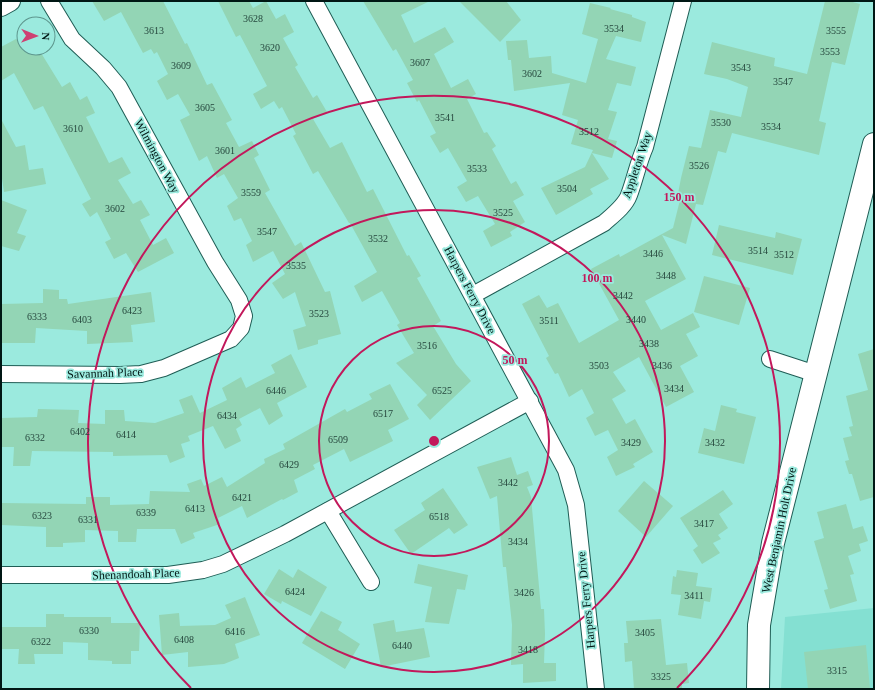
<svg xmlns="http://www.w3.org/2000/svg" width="875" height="690" font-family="Georgia,serif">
	<rect width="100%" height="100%" fill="#9beade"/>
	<polygon fill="#84e0d2" points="874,608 874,689 781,689 785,617"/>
	<g fill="#93d5b5">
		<polygon points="92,1 163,1 185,44 187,43 207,85 212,83 232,120 226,123 239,147 252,141 259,155 254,158 270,190 265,193 295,246 301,242 325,292 330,291 341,334 318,340 318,344 298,350 293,330 306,326 295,292 283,299 272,283 285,274 273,251 253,262 246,245 252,241 241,218 234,221 227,206 238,198 224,174 217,178 207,156 199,161 180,120 190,115 178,94 167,100 157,81 168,74 157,52 154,54 151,49 143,53 121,12 104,21"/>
		<polygon points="218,1 249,1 253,8 266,1 276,19 285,14 294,32 283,38 298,65 295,67 313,98 317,95 327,112 313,119 330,148 342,142 367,192 373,189 407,256 409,255 421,276 417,278 441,321 433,326 456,364 471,381 430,420 417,405 427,395 396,363 414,353 397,325 400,323 382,291 362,302 354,286 377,272 350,223 349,223 318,171 313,174 293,136 296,134 282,107 279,109 274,101 261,109 253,94 267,86 240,35 236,37"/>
		<polygon points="363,1 430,1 401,15 414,43 445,27 454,42 434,54 451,88 468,79 476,94 467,99 484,133 487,132 496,146 492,149 511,184 516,181 524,195 513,201 525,222 510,232 512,236 491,247 483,231 495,224 478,196 466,202 457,187 467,181 448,148 440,153 430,136 436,133 419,100 417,102 407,83 413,80 396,49 393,51"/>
		<polygon points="459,1 506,1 521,20 500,42"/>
		<polygon points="825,1 849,1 860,4 845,65 832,62 819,121 826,123 819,155 732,133 726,153 718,151 703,205 696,204 686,244 662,235 686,279 645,301 661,330 693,313 700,327 686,334 698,356 680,366 694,392 666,407 639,357 613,372 626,391 612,399 626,424 635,419 653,452 633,464 635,467 616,476 607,457 618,450 608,430 595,436 586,418 594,413 582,389 569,397 558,373 555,374 546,358 549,356 522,304 539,295 547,308 558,303 579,343 619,320 591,269 619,254 620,257 673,228 680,200 677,199 681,178 689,146 701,148 710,110 741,117 748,87 727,79 704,74 712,42 775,58 774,66 807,74"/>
		<polygon points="590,3 611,8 610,9 632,15 632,17 646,22 641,42 616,36 606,59 636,67 631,86 617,83 608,110 617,112 608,139 617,141 612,158 592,153 609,179 590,189 593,194 556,215 541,188 585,167 593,150 571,144 578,120 562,115 570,83 514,91 511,60 508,60 506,41 527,40 529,58 551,56 552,73 586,83 598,39 582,34"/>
		<polygon points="24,38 24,48 38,48 62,87 70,82 80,100 87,96 95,113 86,117 109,163 122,157 131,173 118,180 133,204 141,200 150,215 140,220 153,245 166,238 174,253 138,272 126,253 114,259 105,242 111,239 97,212 90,217 82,204 91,199 43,106 34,110 14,73 1,81 1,47 16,39 18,41"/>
		<polygon points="1,119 16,147 25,145 29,170 43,168 46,184 4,192 1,172"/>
		<polygon points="1,200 27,210 17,233 26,236 19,251 1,246"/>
		<polygon points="719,225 775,238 776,232 802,239 793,275 712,255"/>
		<polygon points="704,276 750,288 739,325 694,312"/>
		<polygon points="43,289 59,290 59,299 67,299 68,304 151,292 155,322 131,325 133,342 87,344 87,331 36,328 35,343 1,343 1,304 43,303"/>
		<polygon points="874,349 874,497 860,501 852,474 849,474 845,461 849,460 843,438 852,436 849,427 853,426 846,396 868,390 858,354"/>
		<polygon points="291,354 307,387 277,403 283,416 269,425 260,408 239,419 242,425 236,429 241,441 225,449 213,426 188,436 190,441 181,444 185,457 170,463 167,455 113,456 113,452 32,451 30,466 13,466 14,447 1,447 1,418 37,417 38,409 79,410 78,423 105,424 105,410 124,410 125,421 155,423 184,413 179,400 192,395 200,413 227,400 222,388 241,377 246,388 275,373 271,365"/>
		<polygon points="390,384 409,419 388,430 393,441 350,462 344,449 313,465 315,469 294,480 298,492 283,500 282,499 247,518 242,506 218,518 220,524 193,533 195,538 181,544 175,529 137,529 136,542 118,542 118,531 85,530 85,542 63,543 63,547 46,547 46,527 1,525 1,503 86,504 86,497 110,497 110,505 149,504 150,491 190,492 187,484 201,479 204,486 222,477 227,487 265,463 264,459 285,449 283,444 345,409 347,412 372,399 369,394"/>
		<polygon points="721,405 737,409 736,412 756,417 744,464 698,453 704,428 715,431"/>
		<polygon points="511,457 517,475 528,471 533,485 527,487 531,497 541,609 544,609 545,634 544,663 556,663 556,681 523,683 523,664 511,665 512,625 506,567 503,567 497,496 490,499 477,467"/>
		<polygon points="644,481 673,506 646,537 618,511"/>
		<polygon points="443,488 468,525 454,534 449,528 411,554 394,530 425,510 421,503"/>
		<polygon points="723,490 733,504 719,514 728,528 718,535 721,539 713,543 720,553 702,564 693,550 698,546 680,518"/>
		<polygon points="846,504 853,529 863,526 868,541 859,544 861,551 848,556 854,574 850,575 857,601 830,609 824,590 828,589 814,541 824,538 817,512"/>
		<polygon points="418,564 468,575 465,590 457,589 449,624 425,622 432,587 414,583"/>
		<polygon points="279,569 293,578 298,569 327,587 311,616 282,601 281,604 264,594"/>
		<polygon points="677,570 698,573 696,586 712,588 710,602 704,601 701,619 678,615 681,595 671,594 673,576 676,577"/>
		<polygon points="245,597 260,635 235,644 239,658 224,664 188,667 188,652 162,655 159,615 179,613 180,626 215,625 231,618 225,605"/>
		<polygon points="321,611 342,622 338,630 360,644 345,669 302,643"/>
		<polygon points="46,614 64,614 64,617 111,617 111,623 140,623 139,651 131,651 131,664 112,664 112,661 88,660 88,643 63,642 63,654 34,654 35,664 18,664 19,649 1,649 1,627 46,627"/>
		<polygon points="661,619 666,665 687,663 689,683 682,684 682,689 634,689 632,661 625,662 624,643 628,643 626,621"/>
		<polygon points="394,620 396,632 424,628 430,657 381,667 373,624"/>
		<polygon points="866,645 870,689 808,689 804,652"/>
	</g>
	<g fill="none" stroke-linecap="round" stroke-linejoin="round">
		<g stroke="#1f5d55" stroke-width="18">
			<g id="minor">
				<polyline points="314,1 566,470 576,505 596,689"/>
				<path d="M 473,295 L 604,223 C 613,215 625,206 629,195 C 635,179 638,163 645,147 L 683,1"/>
				<polyline points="770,359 816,374"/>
				<polyline points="1,374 120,375 141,374 164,368 231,339 241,328 244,316 239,300 215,262 119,87 103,68 72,39 49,1"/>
				<polyline points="328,511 371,582"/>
				<polyline points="1,575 168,575 203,570 223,564 285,534 530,401"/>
			</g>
		</g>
		<g stroke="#1f5d55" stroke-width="22">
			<polyline id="tertiary" points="1,6 10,1"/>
		</g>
		<g stroke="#1f5d55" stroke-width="24">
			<polyline id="secondary" points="758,689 759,625 773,543 874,144"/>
		</g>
		<use href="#minor" stroke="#fff" stroke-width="16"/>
		<use href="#tertiary" stroke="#fff" stroke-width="20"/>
		<use href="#secondary" stroke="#fff" stroke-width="22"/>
	</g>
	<g fill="none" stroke="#c2185b" stroke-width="2">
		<circle cx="434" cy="441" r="115"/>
		<circle cx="434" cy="441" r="231"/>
		<path d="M191 688A346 346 0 1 1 677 688"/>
	</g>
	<g text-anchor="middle" stroke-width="3.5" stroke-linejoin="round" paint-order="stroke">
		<g font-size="10" fill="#25463c">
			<text x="253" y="22">3628</text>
			<text x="614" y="32">3534</text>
			<text x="154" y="34">3613</text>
			<text x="836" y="34">3555</text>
			<text x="270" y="51">3620</text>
			<text x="830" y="55">3553</text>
			<text x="420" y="66">3607</text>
			<text x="181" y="69">3609</text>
			<text x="741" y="71">3543</text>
			<text x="532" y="77">3602</text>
			<text x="783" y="85">3547</text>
			<text x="205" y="111">3605</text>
			<text x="445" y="121">3541</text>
			<text x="721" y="126">3530</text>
			<text x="771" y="130">3534</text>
			<text x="73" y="132">3610</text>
			<text x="589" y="135">3512</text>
			<text x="225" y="154">3601</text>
			<text x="699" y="169">3526</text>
			<text x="477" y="172">3533</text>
			<text x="567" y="192">3504</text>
			<text x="251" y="196">3559</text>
			<text x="115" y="212">3602</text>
			<text x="503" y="216">3525</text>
			<text x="267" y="235">3547</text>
			<text x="378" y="242">3532</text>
			<text x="758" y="254">3514</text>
			<text x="653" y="257">3446</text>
			<text x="784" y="258">3512</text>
			<text x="296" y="269">3535</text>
			<text x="666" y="279">3448</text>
			<text x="623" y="299">3442</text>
			<text x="132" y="314">6423</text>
			<text x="319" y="317">3523</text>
			<text x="37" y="320">6333</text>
			<text x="82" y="323">6403</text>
			<text x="636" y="323">3440</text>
			<text x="549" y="324">3511</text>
			<text x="649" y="347">3438</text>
			<text x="427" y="349">3516</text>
			<text x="599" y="369">3503</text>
			<text x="662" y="369">3436</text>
			<text x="674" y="392">3434</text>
			<text x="276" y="394">6446</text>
			<text x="442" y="394">6525</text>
			<text x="383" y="417">6517</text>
			<text x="227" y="419">6434</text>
			<text x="80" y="435">6402</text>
			<text x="126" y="438">6414</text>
			<text x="35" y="441">6332</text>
			<text x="338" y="443">6509</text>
			<text x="631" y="446">3429</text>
			<text x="715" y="446">3432</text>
			<text x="289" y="468">6429</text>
			<text x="508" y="486">3442</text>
			<text x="242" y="501">6421</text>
			<text x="195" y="512">6413</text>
			<text x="146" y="516">6339</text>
			<text x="42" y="519">6323</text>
			<text x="439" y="520">6518</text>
			<text x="88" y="523">6331</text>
			<text x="704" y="527">3417</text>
			<text x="518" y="545">3434</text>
			<text x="295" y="595">6424</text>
			<text x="524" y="596">3426</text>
			<text x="694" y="599">3411</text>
			<text x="89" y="634">6330</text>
			<text x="235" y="635">6416</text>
			<text x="645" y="636">3405</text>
			<text x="184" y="643">6408</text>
			<text x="41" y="645">6322</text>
			<text x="402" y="649">6440</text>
			<text x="528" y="653">3418</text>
			<text x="837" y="674">3315</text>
			<text x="661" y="680">3325</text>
		</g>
		<g font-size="12" fill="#001714" stroke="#9beade">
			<text transform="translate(157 156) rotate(62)" y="4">Wilmington Way</text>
			<text transform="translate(637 165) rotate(-71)" y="4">Appleton Way</text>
			<text transform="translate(470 290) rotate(62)" y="4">Harpers Ferry Drive</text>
			<text transform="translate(105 373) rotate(-2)" y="4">Savannah Place</text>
			<text transform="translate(779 530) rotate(-78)" y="4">West Benjamin Holt Drive</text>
			<text transform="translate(136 574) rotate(-2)" y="4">Shenandoah Place</text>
			<text transform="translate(586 600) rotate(-96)" y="4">Harpers Ferry Drive</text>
		</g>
	</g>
	<circle cx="434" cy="441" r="6" fill="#c2185b" stroke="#9beade" stroke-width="2"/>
	<g font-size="12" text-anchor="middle" font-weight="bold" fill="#c2185b" stroke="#9beade" stroke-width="3.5" stroke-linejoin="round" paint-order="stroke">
		<text x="679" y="201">150 m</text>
		<text x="597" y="282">100 m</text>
		<text x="515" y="364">50 m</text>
	</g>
	<rect width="875" height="690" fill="none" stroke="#001714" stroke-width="4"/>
	<g transform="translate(36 36) rotate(91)"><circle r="19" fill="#9beade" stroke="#5d968d"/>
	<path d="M0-3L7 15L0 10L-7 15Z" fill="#ce4172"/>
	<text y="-6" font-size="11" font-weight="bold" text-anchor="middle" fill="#001714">N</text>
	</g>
</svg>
